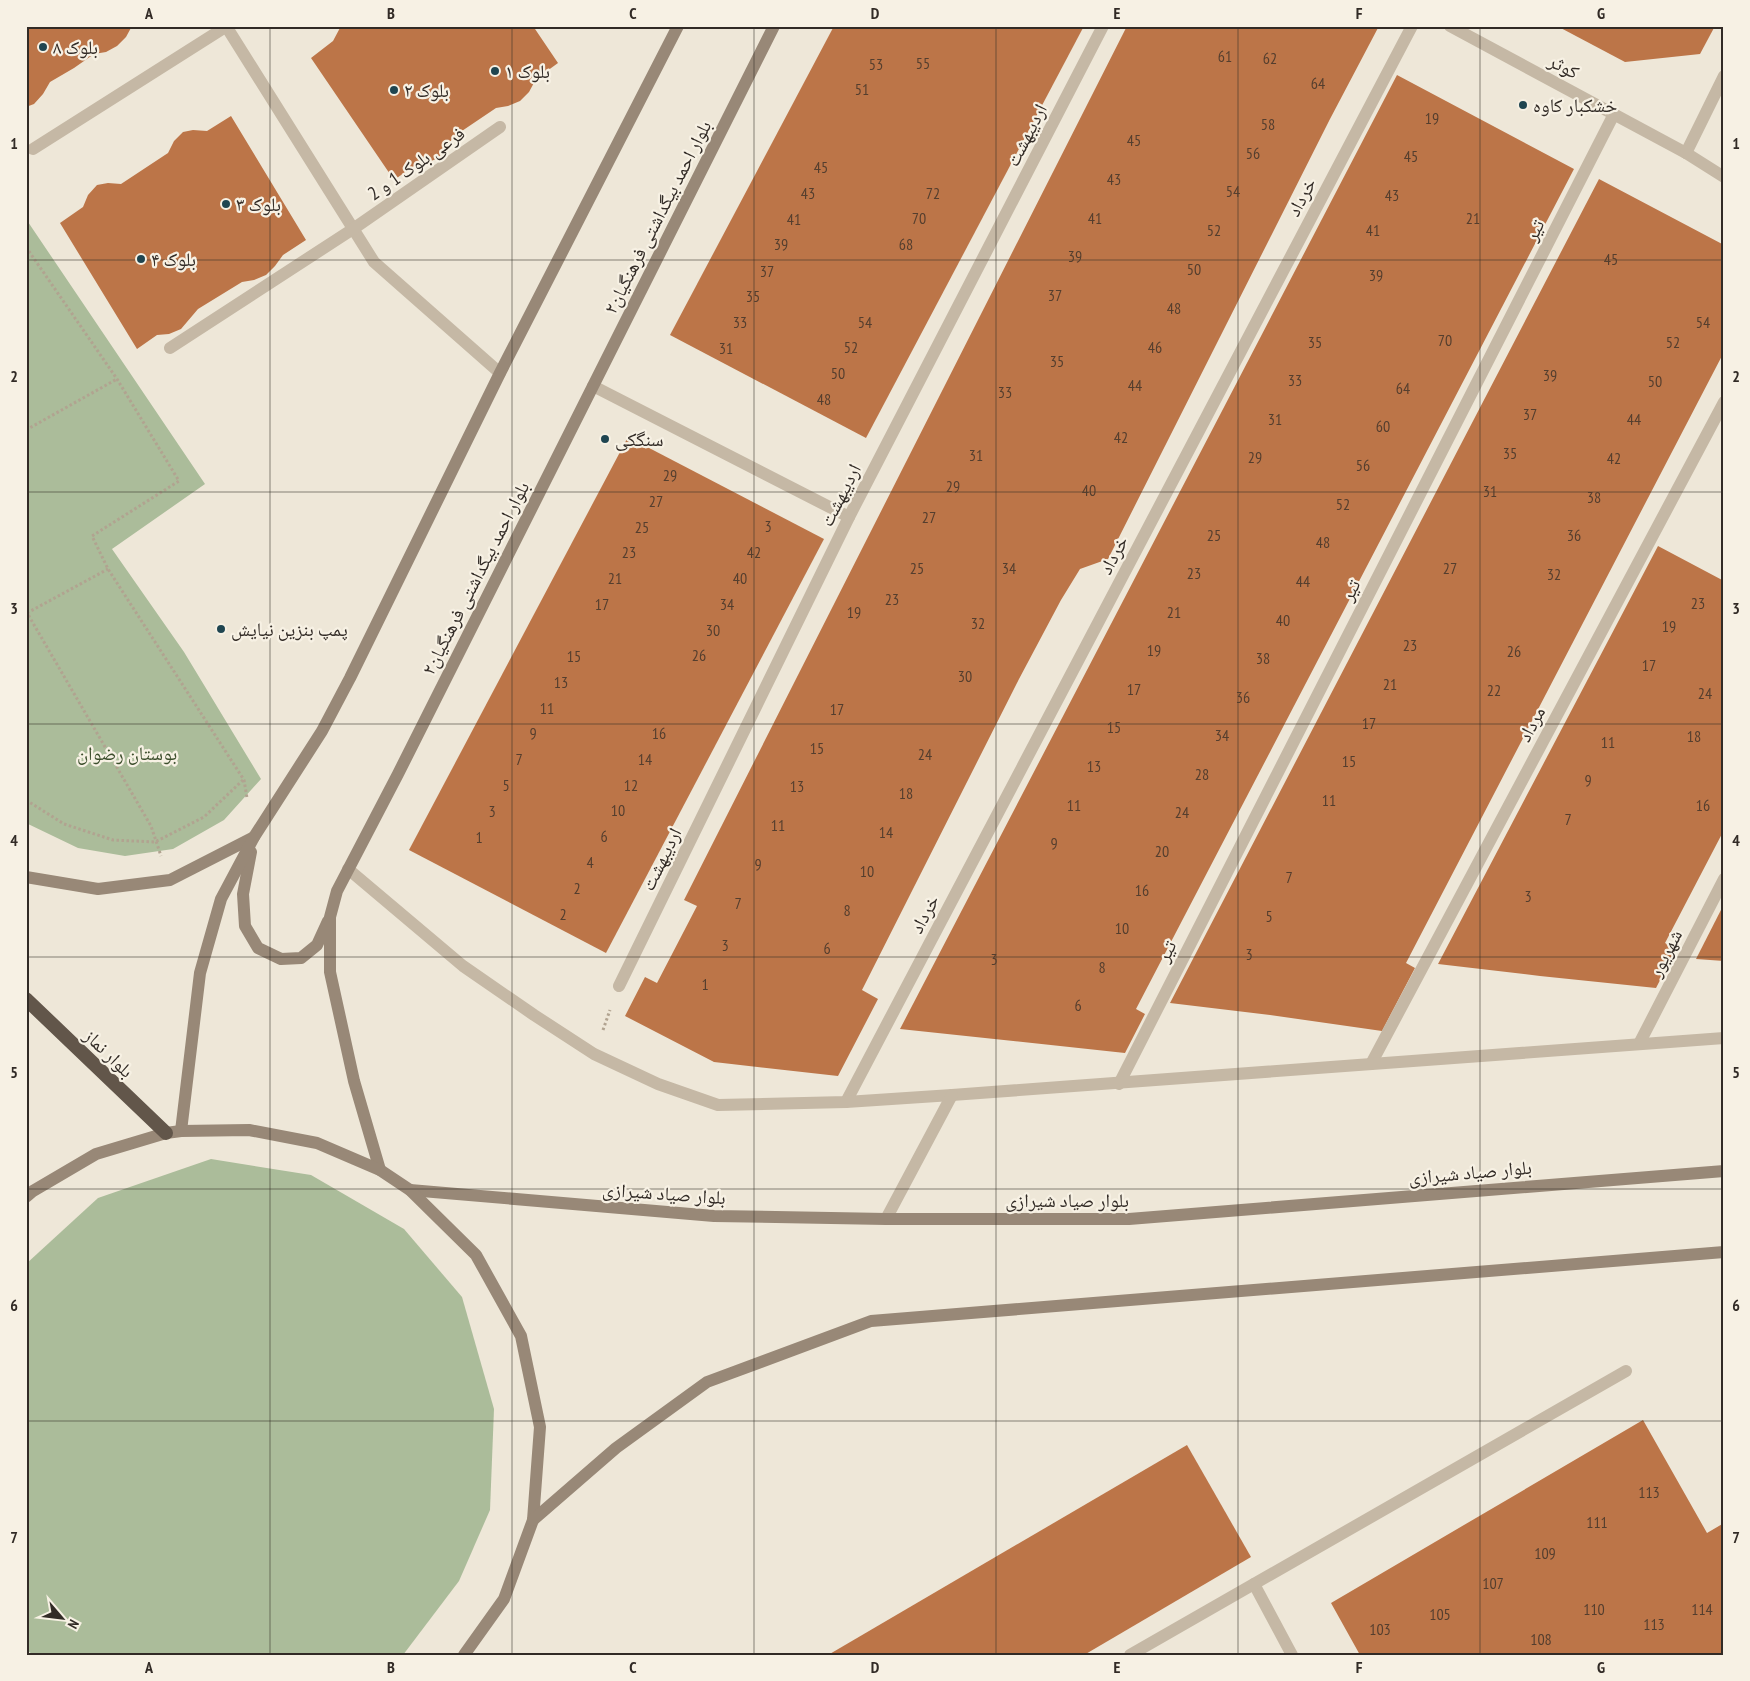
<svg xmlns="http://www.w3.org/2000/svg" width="1750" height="1681" font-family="'PT Sans Narrow','Noto Naskh Arabic',sans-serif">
	<rect width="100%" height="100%" fill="#eee7d8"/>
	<g fill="#abbc9a">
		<polygon points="26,219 205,484 112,549 184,652 261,779 224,820 173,849 125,856 78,848 26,823"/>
		<polygon points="211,1159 311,1175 404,1229 462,1297 494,1409 490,1510 459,1581 403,1655 33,1655 26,1649 26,1264 98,1198"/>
	</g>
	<g fill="#bc7548">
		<polygon points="26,26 132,26 126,37 117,46 106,52 94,54 74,68 50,82 43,94 34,104 26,107"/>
		<polygon points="341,26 533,26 558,63 536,79 529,92 520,101 508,106 496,108 453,137 446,149 437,159 414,166 394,180 311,58 333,41"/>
		<polygon points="834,26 1084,26 866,438 670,335"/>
		<polygon points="1127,26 1270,26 1275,29 1277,26 1379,26 1330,119 1108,559 1080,569 1061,600 1019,679 862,990 878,999 838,1076 714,1062 625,1016 645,977 657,983 697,906 684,900"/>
		<polygon points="1557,26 1715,26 1700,54 1625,62"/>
		<polygon points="1397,75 1574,169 1136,1009 1145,1014 1125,1053 900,1029"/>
		<polygon points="231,116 306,240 283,255 275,266 266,275 254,280 242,282 198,309 181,329 169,334 157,335 137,349 60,223 83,207 88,195 97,185 108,183 121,184 168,153 174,141 183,132 193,130 207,131"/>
		<polygon points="1599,179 1724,245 1724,352 1406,963 1415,968 1382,1031 1270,1015 1170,1003"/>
		<polygon points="628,437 824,539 606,953 409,850"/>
		<polygon points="1658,546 1724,581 1724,830 1665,943 1676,949 1656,988 1540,976 1438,964"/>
		<polygon points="1724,904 1724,961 1696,959"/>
		<polygon points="1643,1420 1707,1533 1724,1523 1724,1655 1360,1655 1331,1603"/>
		<polygon points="1187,1445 1251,1557 1084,1655 828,1655"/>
	</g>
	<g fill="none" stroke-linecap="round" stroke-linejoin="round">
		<g stroke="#b1a390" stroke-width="3" stroke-dasharray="2.5 2.5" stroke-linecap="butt">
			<polyline points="26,247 117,379 179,481 92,536 108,569 244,780 247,798"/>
			<polyline points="26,430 117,379"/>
			<polyline points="26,611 151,826 161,856"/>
			<polyline points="27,613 108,569"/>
			<polyline points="26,800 64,824 113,840 155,842 204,817 243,780"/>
			<polyline points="603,1030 610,1010"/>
		</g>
		<g stroke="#c5b8a5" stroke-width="12">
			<polyline points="226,26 374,262 500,373"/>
			<polyline points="1450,26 1686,153 1724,177"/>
			<polyline points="33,149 227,26"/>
			<polyline points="1686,153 1724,76"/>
			<polyline points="170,348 353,229 500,127"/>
			<polyline points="593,386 849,517"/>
			<polyline points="619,986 849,517 1103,26"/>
			<polyline points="1639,1044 1724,879"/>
			<polyline points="1371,1064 1724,402"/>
			<polyline points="1119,1084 1614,114"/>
			<polyline points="846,1102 1412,26"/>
			<polyline points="1254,1584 1292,1655"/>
			<polyline points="1130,1655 1626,1371"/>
		</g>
		<g stroke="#c5b8a5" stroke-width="12">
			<polyline points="348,869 463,966 534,1015 594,1054 658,1084 718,1105 846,1102 952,1095 1724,1038"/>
			<polyline points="886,1219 952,1095"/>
		</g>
		<g stroke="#988877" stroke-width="12">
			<polyline points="251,852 243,894 245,926 258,948 281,959 301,958 317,945 328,921"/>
			<polyline points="26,877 98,889 170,880 254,837"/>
			<polyline points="181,1131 200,973 221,899 254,837 322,731 350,678 500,373 678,26"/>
			<polyline points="380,1170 354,1081 330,972 330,917 337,891 398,774 774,26"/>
			<polyline points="410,1190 714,1216 886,1219 1129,1219 1724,1171"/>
			<polyline points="26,1197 33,1191 96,1154 166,1133 181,1131 249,1130 317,1143 380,1170 410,1190 476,1255 521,1336 540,1427 533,1520 504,1599 464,1655"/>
			<polyline points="533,1520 616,1448 707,1382 871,1321 1724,1252"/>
		</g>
		<polyline stroke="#62564a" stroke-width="14" points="26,999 166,1133"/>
	</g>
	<path fill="none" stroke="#322b26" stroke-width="1" stroke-opacity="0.55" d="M 270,26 L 270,1655M 512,26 L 512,1655M 754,26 L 754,1655M 996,26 L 996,1655M 1238,26 L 1238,1655M 1480,26 L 1480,1655M 26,260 L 1724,260M 26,492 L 1724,492M 26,724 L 1724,724M 26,957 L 1724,957M 26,1189 L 1724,1189M 26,1421 L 1724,1421"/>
	<g fill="#1f4550" stroke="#f7f1e4" stroke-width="2">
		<circle cx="43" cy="47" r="5"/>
		<circle cx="495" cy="71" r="5"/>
		<circle cx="394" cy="90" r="5"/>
		<circle cx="1523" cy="105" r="5"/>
		<circle cx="226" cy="204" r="5"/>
		<circle cx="141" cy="259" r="5"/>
		<circle cx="605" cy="439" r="5"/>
		<circle cx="221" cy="629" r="5"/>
	</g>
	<g text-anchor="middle" stroke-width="4.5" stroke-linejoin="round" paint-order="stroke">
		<g font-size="16" fill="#543e2e">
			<text x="1225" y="62">61</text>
			<text x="1270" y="64">62</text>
			<text x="923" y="69">55</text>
			<text x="876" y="70">53</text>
			<text x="1318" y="89">64</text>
			<text x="862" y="95">51</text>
			<text x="1432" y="124">19</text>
			<text x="1268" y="130">58</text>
			<text x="1134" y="146">45</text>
			<text x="1253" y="159">56</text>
			<text x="1411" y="162">45</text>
			<text x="821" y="173">45</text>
			<text x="1114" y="185">43</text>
			<text x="1233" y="197">54</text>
			<text x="808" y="199">43</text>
			<text x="933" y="199">72</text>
			<text x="1392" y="201">43</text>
			<text x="919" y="224">70</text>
			<text x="1095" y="224">41</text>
			<text x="1473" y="224">21</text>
			<text x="794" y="225">41</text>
			<text x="1214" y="236">52</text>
			<text x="1373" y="236">41</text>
			<text x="781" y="250">39</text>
			<text x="906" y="250">68</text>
			<text x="1075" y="262">39</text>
			<text x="1611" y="265">45</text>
			<text x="1194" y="275">50</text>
			<text x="767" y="277">37</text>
			<text x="1376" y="281">39</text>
			<text x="1055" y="301">37</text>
			<text x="753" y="302">35</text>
			<text x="1174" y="314">48</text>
			<text x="740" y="328">33</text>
			<text x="865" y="328">54</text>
			<text x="1703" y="328">54</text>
			<text x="1445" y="346">70</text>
			<text x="1315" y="348">35</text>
			<text x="1673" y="348">52</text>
			<text x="851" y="353">52</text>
			<text x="1155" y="353">46</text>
			<text x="726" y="354">31</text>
			<text x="1057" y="367">35</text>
			<text x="838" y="379">50</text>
			<text x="1550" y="381">39</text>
			<text x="1295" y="386">33</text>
			<text x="1655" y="387">50</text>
			<text x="1135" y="391">44</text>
			<text x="1403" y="394">64</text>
			<text x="1005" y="398">33</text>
			<text x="824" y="405">48</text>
			<text x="1530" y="420">37</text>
			<text x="1275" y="425">31</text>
			<text x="1634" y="425">44</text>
			<text x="1383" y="432">60</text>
			<text x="1121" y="443">42</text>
			<text x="1510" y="459">35</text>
			<text x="976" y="461">31</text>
			<text x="1255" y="463">29</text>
			<text x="1614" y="464">42</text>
			<text x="1363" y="471">56</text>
			<text x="670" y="481">29</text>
			<text x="953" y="492">29</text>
			<text x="1089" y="496">40</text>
			<text x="1490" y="497">31</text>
			<text x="1594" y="503">38</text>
			<text x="656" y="507">27</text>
			<text x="1343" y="510">52</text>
			<text x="929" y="523">27</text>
			<text x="768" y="532">3</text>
			<text x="642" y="533">25</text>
			<text x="1214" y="541">25</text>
			<text x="1574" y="541">36</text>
			<text x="1323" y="548">48</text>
			<text x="629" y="558">23</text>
			<text x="754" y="558">42</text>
			<text x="917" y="574">25</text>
			<text x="1009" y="574">34</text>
			<text x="1450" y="574">27</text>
			<text x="1194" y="579">23</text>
			<text x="1554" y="580">32</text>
			<text x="615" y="584">21</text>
			<text x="740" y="584">40</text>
			<text x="1303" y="587">44</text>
			<text x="892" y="605">23</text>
			<text x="1698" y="609">23</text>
			<text x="602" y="610">17</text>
			<text x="727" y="610">34</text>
			<text x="854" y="618">19</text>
			<text x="1174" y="618">21</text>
			<text x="1283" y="626">40</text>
			<text x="978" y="629">32</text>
			<text x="1669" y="632">19</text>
			<text x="713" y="636">30</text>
			<text x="1410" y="651">23</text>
			<text x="1154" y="656">19</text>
			<text x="1514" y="657">26</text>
			<text x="699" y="661">26</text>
			<text x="574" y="662">15</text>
			<text x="1263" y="664">38</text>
			<text x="1649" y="671">17</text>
			<text x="965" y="682">30</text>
			<text x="561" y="688">13</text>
			<text x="1390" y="690">21</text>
			<text x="1134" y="695">17</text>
			<text x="1494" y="696">22</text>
			<text x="1705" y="699">24</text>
			<text x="1243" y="703">36</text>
			<text x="547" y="714">11</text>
			<text x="837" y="715">17</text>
			<text x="1369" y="729">17</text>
			<text x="1114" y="733">15</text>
			<text x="533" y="739">9</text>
			<text x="659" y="739">16</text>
			<text x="1222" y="741">34</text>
			<text x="1694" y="742">18</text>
			<text x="1608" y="748">11</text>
			<text x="817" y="754">15</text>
			<text x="925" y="760">24</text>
			<text x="519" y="765">7</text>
			<text x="645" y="765">14</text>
			<text x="1349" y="767">15</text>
			<text x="1094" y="772">13</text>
			<text x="1202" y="780">28</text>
			<text x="1588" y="786">9</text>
			<text x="506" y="791">5</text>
			<text x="631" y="791">12</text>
			<text x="797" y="792">13</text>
			<text x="906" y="799">18</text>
			<text x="1329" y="806">11</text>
			<text x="1074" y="811">11</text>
			<text x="1703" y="811">16</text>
			<text x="618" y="816">10</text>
			<text x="492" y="817">3</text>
			<text x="1182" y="818">24</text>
			<text x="1568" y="825">7</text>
			<text x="778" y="831">11</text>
			<text x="886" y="838">14</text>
			<text x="604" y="842">6</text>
			<text x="479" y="843">1</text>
			<text x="1054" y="849">9</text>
			<text x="1162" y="857">20</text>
			<text x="590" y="868">4</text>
			<text x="758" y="870">9</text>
			<text x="867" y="877">10</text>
			<text x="1289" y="883">7</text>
			<text x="577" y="894">2</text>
			<text x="1142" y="896">16</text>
			<text x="1528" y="902">3</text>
			<text x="738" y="909">7</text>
			<text x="847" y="916">8</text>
			<text x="563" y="920">2</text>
			<text x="1269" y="922">5</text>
			<text x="1122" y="934">10</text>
			<text x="725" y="951">3</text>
			<text x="827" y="954">6</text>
			<text x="1249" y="960">3</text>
			<text x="994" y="965">3</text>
			<text x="1102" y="973">8</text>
			<text x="705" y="990">1</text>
			<text x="1078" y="1011">6</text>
			<text x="1649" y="1498">113</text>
			<text x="1597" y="1528">111</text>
			<text x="1545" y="1559">109</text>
			<text x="1493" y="1589">107</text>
			<text x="1594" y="1615">110</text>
			<text x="1702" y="1615">114</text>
			<text x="1440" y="1620">105</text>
			<text x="1654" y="1630">113</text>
			<text x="1380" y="1635">103</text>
			<text x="1541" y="1645">108</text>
		</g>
		<g font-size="19" fill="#322b26" stroke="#f7f1e4" text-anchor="start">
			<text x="53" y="54">بلوک ۸</text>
			<text x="505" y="78">بلوک ۱</text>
			<text x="404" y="97">بلوک ۲</text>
			<text x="1533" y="112">خشکبار کاوه</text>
			<text x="236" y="211">بلوک ۳</text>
			<text x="151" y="266">بلوک ۴</text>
			<text x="615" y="446">سنگکی</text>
			<text x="231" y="636">پمپ بنزین نیایش</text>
		</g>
		<g font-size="19" fill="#322b26" stroke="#f7f1e4">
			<text transform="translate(1564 66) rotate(28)" y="7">کوثر</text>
			<text transform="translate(1026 135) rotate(-63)" y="7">اردیبهشت</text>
			<text transform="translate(416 163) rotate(-35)" y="7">فرعی بلوک 1 و 2</text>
			<text transform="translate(1301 197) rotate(-62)" y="7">خرداد</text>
			<text transform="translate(657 217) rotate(-63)" y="7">بلوار احمد بیگداشتی فرهنگیان۲</text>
			<text transform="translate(1534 230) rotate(-63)" y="7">تیر</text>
			<text transform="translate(840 495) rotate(-63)" y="7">اردیبهشت</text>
			<text transform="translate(1113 555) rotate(-62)" y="7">خرداد</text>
			<text transform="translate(475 578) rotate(-63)" y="7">بلوار احمد بیگداشتی فرهنگیان۲</text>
			<text transform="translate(1350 590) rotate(-63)" y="7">تیر</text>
			<text transform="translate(1531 724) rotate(-62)" y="7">مرداد</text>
			<text transform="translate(661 859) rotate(-64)" y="7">اردیبهشت</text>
			<text transform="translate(924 914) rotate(-62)" y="7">خرداد</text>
			<text transform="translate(1166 951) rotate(-63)" y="7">تیر</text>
			<text transform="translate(1665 953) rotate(-63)" y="7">شهریور</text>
			<text transform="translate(109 1053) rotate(44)" y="7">بلوار نماز</text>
			<text transform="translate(1470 1172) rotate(-5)" y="7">بلوار صیاد شیرازی</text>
			<text transform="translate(664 1193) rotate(4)" y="7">بلوار صیاد شیرازی</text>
			<text x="1067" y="1207">بلوار صیاد شیرازی</text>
		</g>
		<g font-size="19" fill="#3c4e2c" stroke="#f7f1e4">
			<text x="127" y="760">بوستان رضوان</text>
		</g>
	</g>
	<rect width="1750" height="1681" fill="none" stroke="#f7f1e4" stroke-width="55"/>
	<g transform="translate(62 1618) rotate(118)" stroke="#f7f1e4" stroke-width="4" paint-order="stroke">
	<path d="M0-4L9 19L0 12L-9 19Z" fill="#322b26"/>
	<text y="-8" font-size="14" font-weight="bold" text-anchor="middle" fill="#322b26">N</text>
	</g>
	<rect x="28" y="28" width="1694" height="1626" fill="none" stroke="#322b26" stroke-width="2"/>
	<g font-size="16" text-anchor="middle" font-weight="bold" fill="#322b26">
		<text x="149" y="19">A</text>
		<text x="391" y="19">B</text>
		<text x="633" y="19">C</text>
		<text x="875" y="19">D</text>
		<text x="1117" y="19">E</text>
		<text x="1359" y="19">F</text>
		<text x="1601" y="19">G</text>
		<text x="14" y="149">1</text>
		<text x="1736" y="149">1</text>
		<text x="14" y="382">2</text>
		<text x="1736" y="382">2</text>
		<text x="14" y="614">3</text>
		<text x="1736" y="614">3</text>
		<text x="14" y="846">4</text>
		<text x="1736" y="846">4</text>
		<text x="14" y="1078">5</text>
		<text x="1736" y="1078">5</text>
		<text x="14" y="1311">6</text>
		<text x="1736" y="1311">6</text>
		<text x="14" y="1543">7</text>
		<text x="1736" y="1543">7</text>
		<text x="149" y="1673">A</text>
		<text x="391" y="1673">B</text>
		<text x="633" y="1673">C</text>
		<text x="875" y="1673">D</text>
		<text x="1117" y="1673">E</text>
		<text x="1359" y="1673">F</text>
		<text x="1601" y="1673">G</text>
	</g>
</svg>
